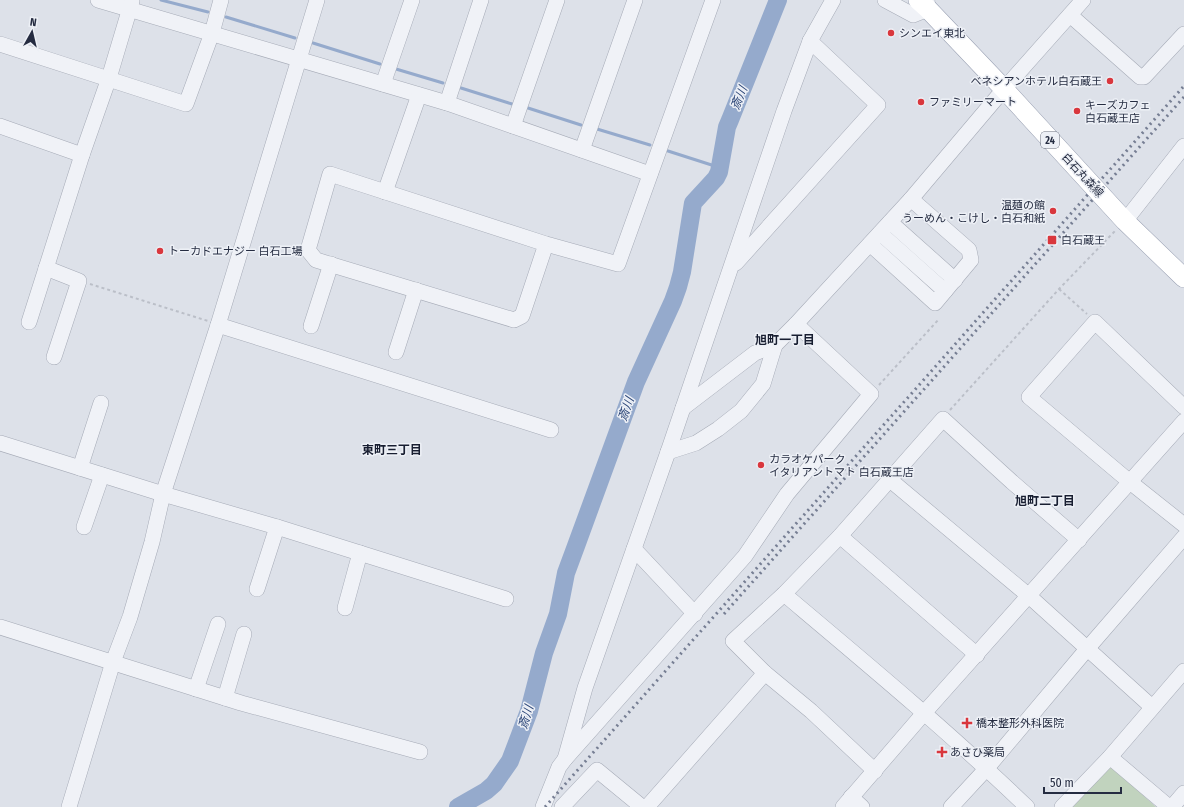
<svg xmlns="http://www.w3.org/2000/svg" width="1184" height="807" font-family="'Fira Sans Condensed','Noto Sans JP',sans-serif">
	<rect width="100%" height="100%" fill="#dde1e9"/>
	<polygon fill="#c1d3be" points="1110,765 1156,807 1073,807"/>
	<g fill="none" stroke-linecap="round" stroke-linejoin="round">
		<g stroke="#95aacc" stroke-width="3">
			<polyline points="161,0 208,12"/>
			<polyline points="226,17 295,38"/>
			<polyline points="313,43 380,64"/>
			<polyline points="396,69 443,83"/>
			<polyline points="461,88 512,104"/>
			<polyline points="528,108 581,125"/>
			<polyline points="597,129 650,145"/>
			<polyline points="668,151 721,168"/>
		</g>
		<polyline stroke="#95aacc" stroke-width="18" points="458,807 486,791 494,784 510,761 529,711 544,653 558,614 566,573 576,546 636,382 673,301 678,287 682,272 693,203 716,178 719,172 727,127 730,120 778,0"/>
		<g stroke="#a6abb7" stroke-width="16">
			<g id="minor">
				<polyline points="98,0 447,103 650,174"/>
				<polyline points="885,0 913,15 928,9 927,0"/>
				<polyline points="1070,15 1140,77 1144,77 1184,34"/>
				<polyline points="0,44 186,104 212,33 221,0"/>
				<polyline points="383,84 412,0"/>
				<polyline points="447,103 481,0"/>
				<polyline points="0,126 82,155 109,78 132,1"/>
				<polyline points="513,126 557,0"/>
				<polyline points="582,150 635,0"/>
				<polyline points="385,192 419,95"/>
				<polyline points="1125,221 1184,146"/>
				<polyline points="890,222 955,280"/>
				<polyline points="880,233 945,291"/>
				<polyline points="546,244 522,316 514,320 316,260 308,250 330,174 546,244 618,264 713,0"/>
				<polyline points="870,244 935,303 971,260 969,250 911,199"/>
				<polyline points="736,263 878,105 810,41"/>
				<polyline points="46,268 79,281 54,357"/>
				<polyline points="29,322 82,155"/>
				<polyline points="218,325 551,430"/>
				<polyline points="311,326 331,264"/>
				<polyline points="396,352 416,290"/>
				<polyline points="1184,407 1095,322 1029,397 1130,482 1184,525"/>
				<polyline points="683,408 755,353 775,345 796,324 911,199 1004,89 1083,0"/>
				<polyline points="0,443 163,494 277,527 506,599"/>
				<polyline points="668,452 696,443 718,429 741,411 763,384 775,345"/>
				<polyline points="80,468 101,403"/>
				<polyline points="889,479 1029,596 1152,707"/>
				<polyline points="84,527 102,475"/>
				<polyline points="840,536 977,655"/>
				<polyline points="634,549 695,614"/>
				<polyline points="257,589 277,527"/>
				<path d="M 784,594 C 866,663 949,732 1027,807"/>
				<polyline points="345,608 360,553"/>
				<polyline points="0,627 241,703 420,752"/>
				<polyline points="196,689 218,624"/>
				<polyline points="225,698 244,634"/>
				<polyline points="1110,757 1169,807"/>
				<polyline points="565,759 585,688 668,452 784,111 810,41 833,0"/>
				<polyline points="875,771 811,711 765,673 733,641 784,594 840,536 943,419 1012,482 1079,540"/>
				<polyline points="851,797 862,807"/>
				<polyline points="69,807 113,662 130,617 152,542 163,494 218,325 317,0"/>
				<polyline points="543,807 559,767 565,759 745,556 787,494 871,394 796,324"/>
				<polyline points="562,807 597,770 642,807"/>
				<polyline points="647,807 765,673"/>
				<polyline points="843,807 924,713 1184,421"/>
				<polyline points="951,807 987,768 1087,649 1184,537"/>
				<polyline points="1062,807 1110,757 1184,671"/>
				<polyline points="1172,807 1184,793"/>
			</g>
		</g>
		<g stroke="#9ca3b5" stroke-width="20">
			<polyline id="major" points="918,0 928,9 1004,89 1125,221 1184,278"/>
		</g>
		<g stroke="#bbbfc8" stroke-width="2" stroke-dasharray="3 3" stroke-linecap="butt">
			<polyline points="90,284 208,321"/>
			<polyline points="1059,289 1087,314"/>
			<polyline points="879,385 939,319"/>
			<polyline points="950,410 1059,289 1115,231"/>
		</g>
		<use href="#minor" stroke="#f0f2f7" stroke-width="15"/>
		<use href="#major" stroke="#fff" stroke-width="19"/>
		<g stroke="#767e93" stroke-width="3" stroke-dasharray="2 4" stroke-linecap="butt">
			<polyline points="724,614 1184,97"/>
			<polyline points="545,807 1184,86"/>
		</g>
	</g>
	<g fill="#d9373d" stroke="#edf0f6" stroke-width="1.5">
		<circle cx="891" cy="33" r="4"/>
		<circle cx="1110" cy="81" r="4"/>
		<circle cx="921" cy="102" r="4"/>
		<circle cx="1077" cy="111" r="4"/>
		<circle cx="1053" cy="211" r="4"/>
		<rect x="1047" y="235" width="10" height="10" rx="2"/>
		<circle cx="160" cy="251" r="4"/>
		<circle cx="761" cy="465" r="4"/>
		<path d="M965 717h4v4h4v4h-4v4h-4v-4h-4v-4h4z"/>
		<path d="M940 746h4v4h4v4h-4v4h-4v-4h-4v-4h4z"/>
	</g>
	<g text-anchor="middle" stroke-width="3" stroke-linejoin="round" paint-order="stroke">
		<rect fill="#edf0f6" stroke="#616777" stroke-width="1" x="1041" y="132" width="18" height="16" rx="3"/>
		<g font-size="10" font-weight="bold" fill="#252c41">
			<text x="1050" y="144">24</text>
		</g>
		<g font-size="11" fill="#252c41" stroke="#edf0f6" text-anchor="start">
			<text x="899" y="37">シンエイ東北</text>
			<text x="1102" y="85" text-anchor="end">ベネシアンホテル白石蔵王</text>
			<text x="929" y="106">ファミリーマート</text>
			<text x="1085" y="109">キーズカフェ<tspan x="1085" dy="13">白石蔵王店</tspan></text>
			<text x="1045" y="209" text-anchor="end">温麺の館<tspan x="1045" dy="13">うーめん・こけし・白石和紙</tspan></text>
			<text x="1061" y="244">白石蔵王</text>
			<text x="168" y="255">トーカドエナジー 白石工場</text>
			<text x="769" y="463">カラオケパーク<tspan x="769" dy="13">イタリアントマト 白石蔵王店</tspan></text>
			<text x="976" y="727">橋本整形外科医院</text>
			<text x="950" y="756">あさひ薬局</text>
		</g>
		<g font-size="11" fill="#252c41" stroke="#edf0f6">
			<text transform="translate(1083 175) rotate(47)" y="4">白石丸森線</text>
		</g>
		<g font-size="12" font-style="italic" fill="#2c4678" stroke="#edf0f6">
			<text transform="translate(739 98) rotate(-68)" y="4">斎川</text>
			<text transform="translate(626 409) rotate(-70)" y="4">斎川</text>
			<text transform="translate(526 717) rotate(-73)" y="4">斎川</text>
		</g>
		<g font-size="12" font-weight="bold" fill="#181e31" stroke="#edf0f6">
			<text x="785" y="344">旭町一丁目</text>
			<text x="392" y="454">東町三丁目</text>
			<text x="1045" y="505">旭町二丁目</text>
		</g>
	</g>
	<g transform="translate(32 32) rotate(8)" stroke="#edf0f6" stroke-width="3" paint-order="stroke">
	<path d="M0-3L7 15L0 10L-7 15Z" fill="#252c41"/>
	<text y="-6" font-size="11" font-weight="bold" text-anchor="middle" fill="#252c41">N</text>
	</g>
	<path d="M1044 787v6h77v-6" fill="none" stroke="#252c41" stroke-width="2"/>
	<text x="1050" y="787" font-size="12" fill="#252c41" stroke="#edf0f6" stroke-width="3" paint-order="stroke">50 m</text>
</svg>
